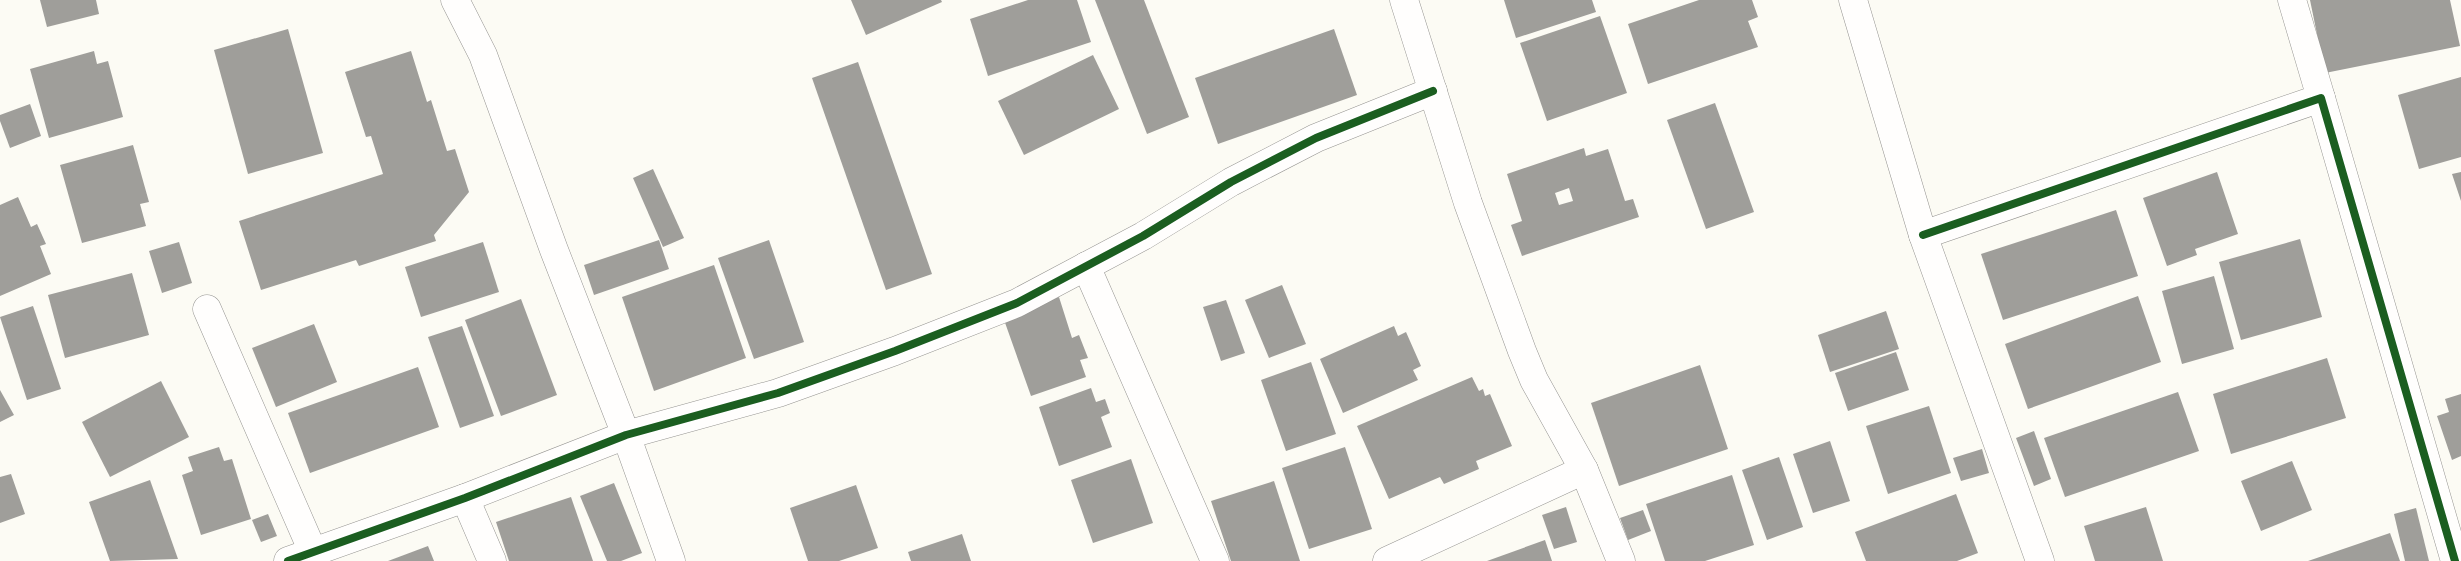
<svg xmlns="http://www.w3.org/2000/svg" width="2461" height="561" font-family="Literata,serif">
	<rect width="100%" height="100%" fill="#fcfbf4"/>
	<g fill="#9f9e9a" fill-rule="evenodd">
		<polygon points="40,0 96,0 99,14 47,27"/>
		<polygon points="851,0 941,0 942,2 866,35"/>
		<polygon points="1028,0 1077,0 1091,42 988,76 970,19"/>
		<polygon points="1095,0 1144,0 1189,117 1147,134"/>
		<polygon points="1504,0 1592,0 1596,12 1516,38"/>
		<polygon points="1699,0 1752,0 1758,17 1748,21 1758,47 1648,84 1628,24"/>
		<polygon points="2310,0 2450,0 2460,46 2325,73"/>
		<polygon points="1600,16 1627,93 1547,121 1520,43"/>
		<polygon points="288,29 323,153 248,174 214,50"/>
		<polygon points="1334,29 1357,95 1218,144 1195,78"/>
		<polygon points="94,51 97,64 108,61 123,117 49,138 30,69"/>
		<polygon points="411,51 427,102 431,100 447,151 455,149 469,192 434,235 436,241 359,266 356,260 261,290 239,221 383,174 371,136 366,137 345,72"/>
		<polygon points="1093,55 1119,109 1024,155 998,101"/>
		<polygon points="858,62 932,274 886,290 812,78"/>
		<polygon points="2461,77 2461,157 2419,169 2398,95"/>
		<polygon points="1715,103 1754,212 1706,229 1667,120"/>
		<polygon points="30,104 41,136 10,148 0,121 0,115"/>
		<polygon points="133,145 149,202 140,204 146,226 82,243 60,165"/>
		<path d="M 1584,148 L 1586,156 L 1608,149 L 1625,201 L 1633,199 L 1639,217 L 1522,256 L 1511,225 L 1522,221 L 1507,174 ZM 1569,188 L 1573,201 L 1559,205 L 1555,193 Z"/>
		<polygon points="653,169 684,238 663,247 633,178"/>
		<polygon points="2217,172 2238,234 2195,249 2197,255 2167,266 2143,198"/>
		<polygon points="2461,172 2461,201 2452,174"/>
		<polygon points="18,197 31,227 37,224 46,244 40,246 51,274 0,296 0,205"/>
		<polygon points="2116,210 2138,276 2003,320 1981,254"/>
		<polygon points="2300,239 2322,317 2241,340 2219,262"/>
		<polygon points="659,240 669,269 594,295 584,265"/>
		<polygon points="769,240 804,342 754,359 718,258"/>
		<polygon points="179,242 192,283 162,293 149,251"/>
		<polygon points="483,242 499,292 421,317 405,267"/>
		<polygon points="714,265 746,358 654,391 622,297"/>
		<polygon points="132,273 149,335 65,358 48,295"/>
		<polygon points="2214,276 2234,349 2182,364 2162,291"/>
		<polygon points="1282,285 1306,344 1269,358 1245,300"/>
		<polygon points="2138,296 2161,362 2028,409 2005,344"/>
		<polygon points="1059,297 1072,338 1079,335 1088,358 1080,360 1086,377 1031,396 1003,317"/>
		<polygon points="521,299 557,395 501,416 465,320"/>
		<polygon points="1226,300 1245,353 1221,361 1203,307"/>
		<polygon points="33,306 61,389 27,400 0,317"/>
		<polygon points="1886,311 1899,349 1830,372 1818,335"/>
		<polygon points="314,324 337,382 276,407 252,348"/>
		<polygon points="462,326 494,416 460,428 428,337"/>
		<polygon points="1394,326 1398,336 1406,332 1421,366 1413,370 1418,380 1343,413 1320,359"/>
		<polygon points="1896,352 1909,390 1848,411 1835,373"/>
		<polygon points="2327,358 2346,418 2231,454 2213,394"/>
		<polygon points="1311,362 1336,434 1286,451 1261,380"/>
		<polygon points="1700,365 1728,449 1619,486 1591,403"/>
		<polygon points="418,367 439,427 310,473 288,413"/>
		<polygon points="1472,377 1479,391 1483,389 1485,396 1490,394 1512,446 1476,461 1479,469 1444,484 1440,477 1389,499 1357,426"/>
		<polygon points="161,381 189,437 110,477 82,422"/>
		<polygon points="1091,388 1096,402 1105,399 1110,413 1101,417 1112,447 1059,466 1039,407"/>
		<polygon points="0,390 14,415 0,422"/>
		<polygon points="2178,392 2199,451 2065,497 2044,438"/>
		<polygon points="2461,394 2461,456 2452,460 2437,416 2449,412 2445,399"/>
		<polygon points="1929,406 1951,473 1888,494 1866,426"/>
		<polygon points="2034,431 2051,479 2034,486 2016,438"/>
		<polygon points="1830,441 1850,501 1813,513 1793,454"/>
		<polygon points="219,447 224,461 232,459 251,519 201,535 182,475 193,471 188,457"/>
		<polygon points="1345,447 1372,529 1309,549 1282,468"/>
		<polygon points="1982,449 1989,473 1961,481 1953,458"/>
		<polygon points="1779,457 1803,527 1767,540 1742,470"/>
		<polygon points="1131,459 1153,523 1093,543 1071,480"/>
		<polygon points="2292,461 2312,510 2261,531 2241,481"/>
		<polygon points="11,474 25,514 0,523 0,477"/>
		<polygon points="1732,475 1754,545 1705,561 1665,561 1646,504"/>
		<polygon points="150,480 178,559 110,561 89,502"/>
		<polygon points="1274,481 1300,561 1231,561 1211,501"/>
		<polygon points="614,483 642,553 621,561 607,561 580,496"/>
		<polygon points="856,485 878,548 839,561 808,561 790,508"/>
		<polygon points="1956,494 1978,553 1957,561 1866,561 1855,532"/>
		<polygon points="571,497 593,561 509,561 496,522"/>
		<polygon points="1566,507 1577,542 1554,549 1542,515"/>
		<polygon points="2146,507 2163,561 2095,561 2084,526"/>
		<polygon points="2416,508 2429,561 2405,561 2394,514"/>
		<polygon points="1643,510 1651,531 1628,540 1620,518"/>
		<polygon points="268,514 277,536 261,542 252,520"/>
		<polygon points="2390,533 2400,561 2308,561"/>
		<polygon points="962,534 971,561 911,561 908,552"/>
		<polygon points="1545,540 1552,561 1487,561"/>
		<polygon points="428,546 434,561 388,561"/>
	</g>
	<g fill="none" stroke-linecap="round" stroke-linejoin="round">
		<g stroke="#969592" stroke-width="29">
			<g id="street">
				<polyline points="455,0 483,55 554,250 626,435 671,561"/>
				<polyline points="1404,0 1468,203 1522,351 1534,380 1584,470 1621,561"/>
				<polyline points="1853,0 1923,235 2040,561"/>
				<polyline points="2292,0 2321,98"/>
				<polyline points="1923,235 2321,98 2455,561"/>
				<polyline points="1086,266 1215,561"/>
				<polyline points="207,309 313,552"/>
				<polyline points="465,498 492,561"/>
				<polyline points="288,561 465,498 626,435 778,393 895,351 1017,303 1143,236 1231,182 1316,138 1433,91"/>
				<polyline points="1387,561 1584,470"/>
			</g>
		</g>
		<use href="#street" stroke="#fffefd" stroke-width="28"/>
		<g stroke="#fff" stroke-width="11">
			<g id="cycleway">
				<polyline points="1923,235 2321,98 2455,561"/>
				<polyline points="288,561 465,498 626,435 778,393 895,351 1017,303 1143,236 1231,182 1316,138 1433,91"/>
			</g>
		</g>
		<use href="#cycleway" stroke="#1b5e20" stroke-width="8"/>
	</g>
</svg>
